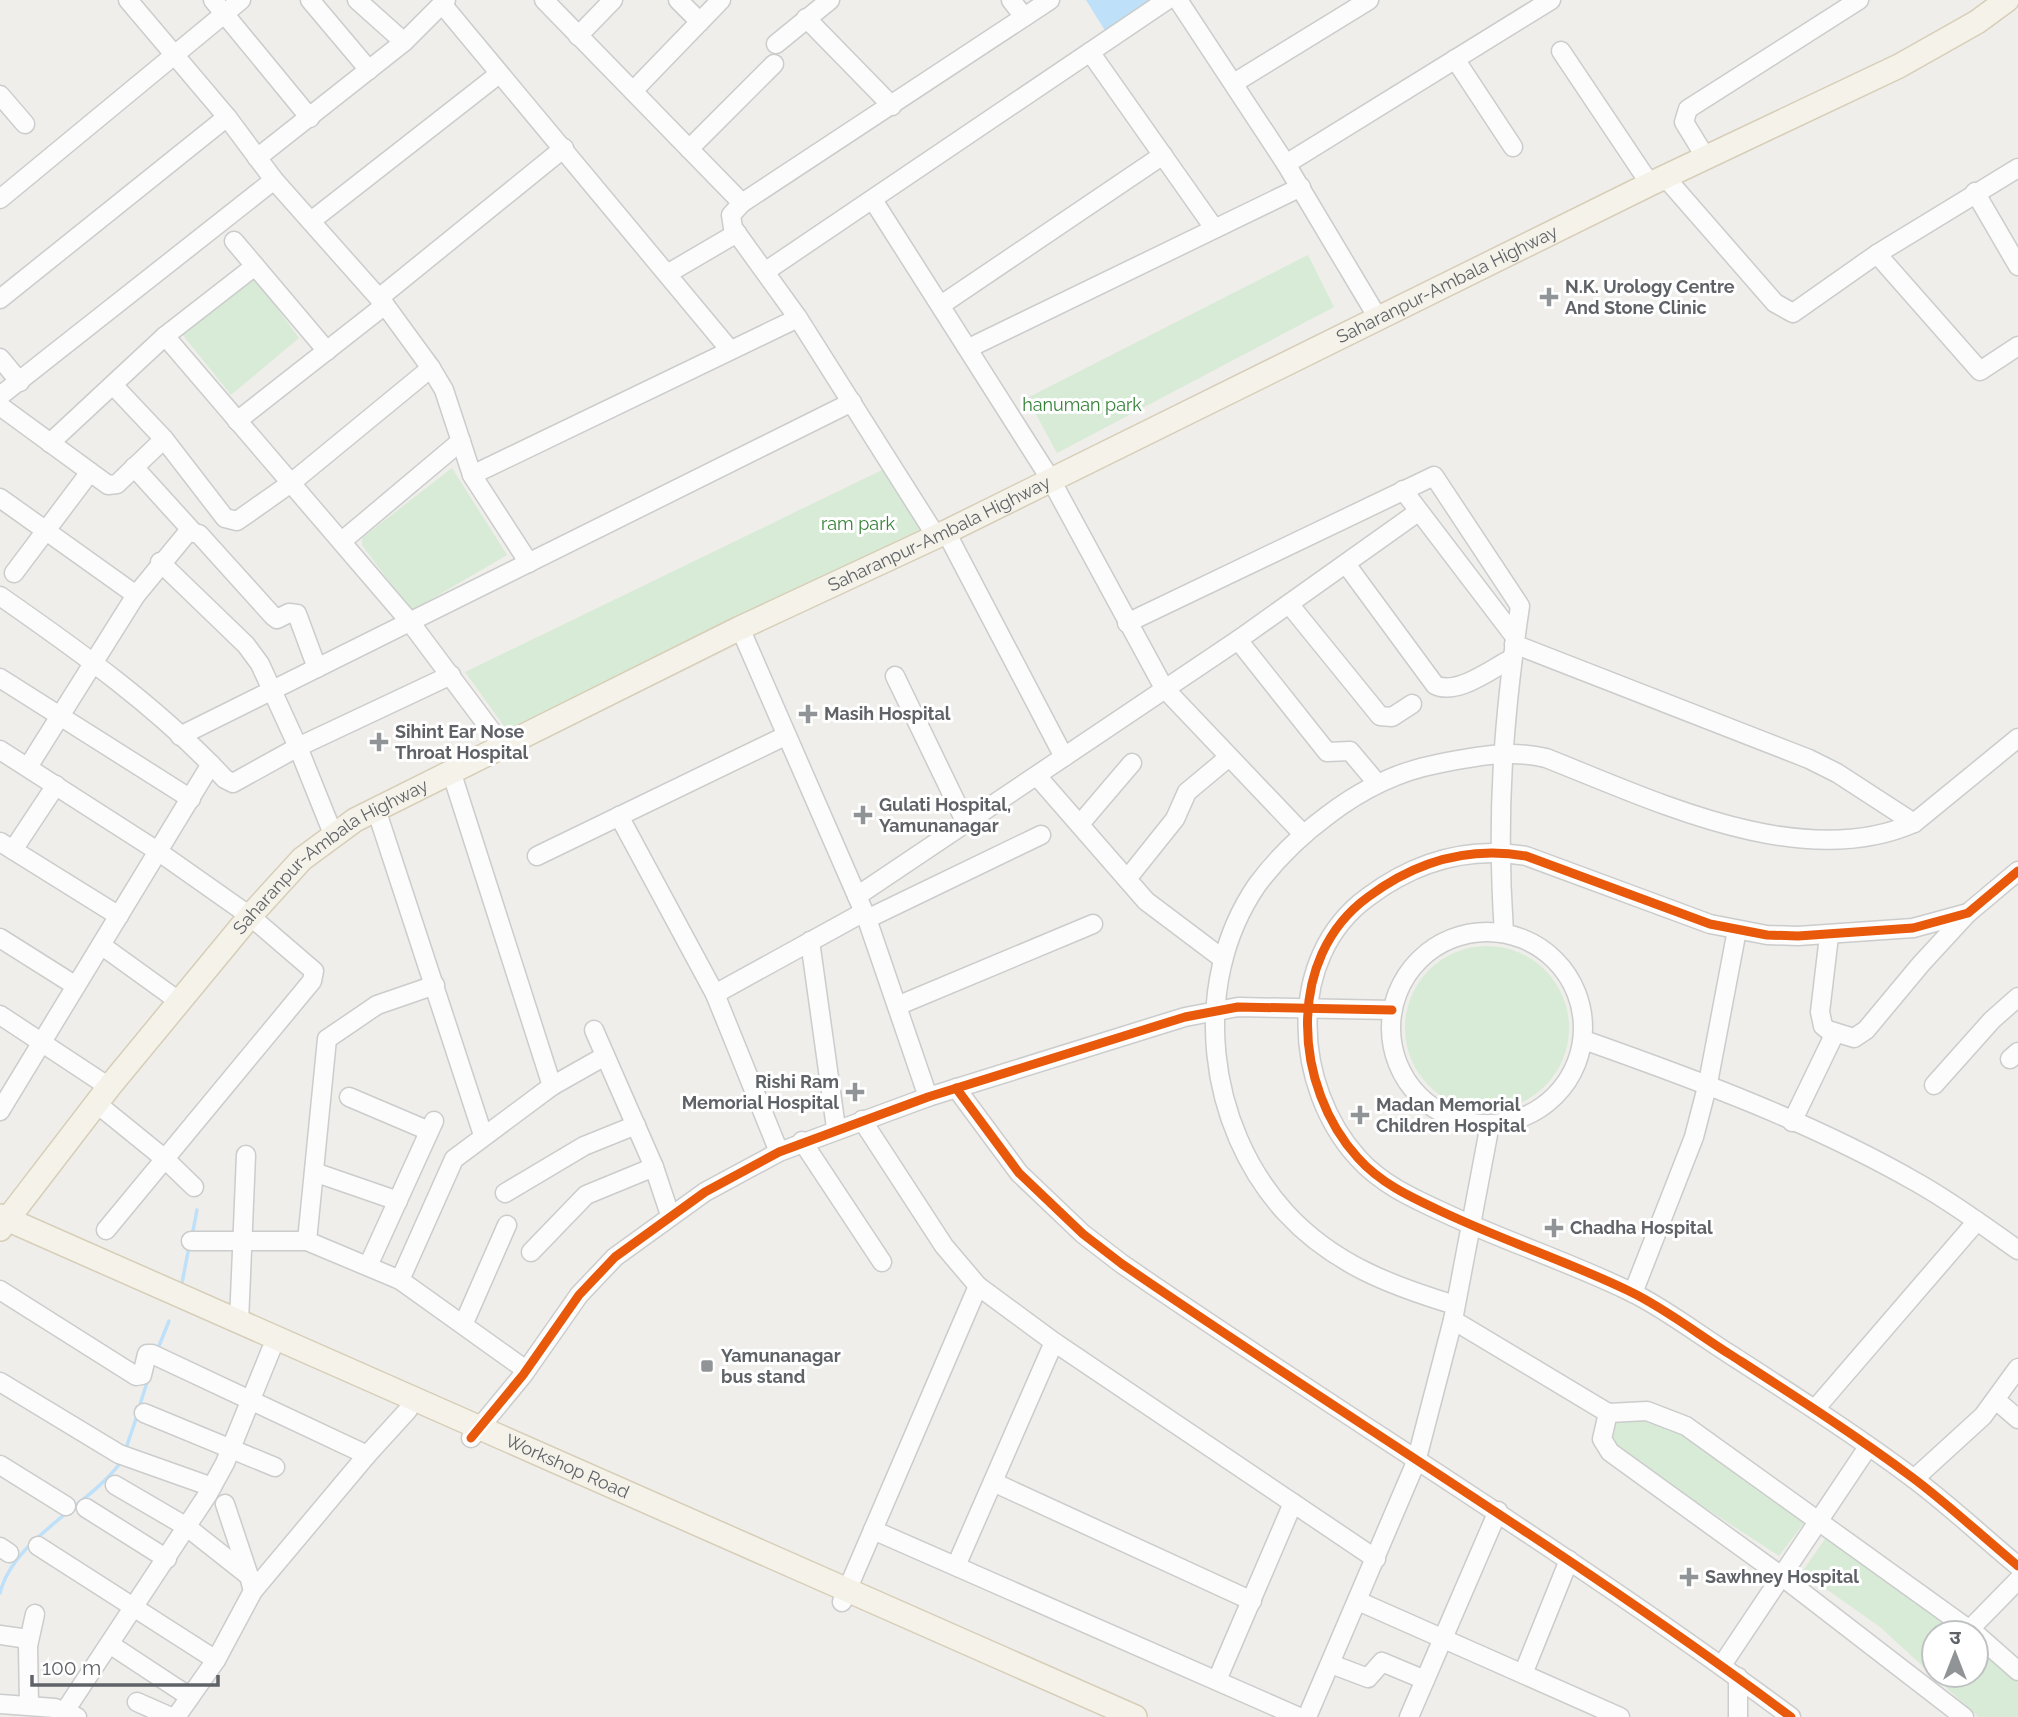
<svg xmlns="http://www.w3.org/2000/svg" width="2018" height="1717" font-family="Raleway,'Noto Sans Devanagari',sans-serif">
	<rect width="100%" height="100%" fill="#efeeea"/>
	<g fill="#d8ebd6">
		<polygon points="1308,255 1334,307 1057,453 1027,398"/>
		<polygon points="254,277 299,338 231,395 182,334"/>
		<polygon points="452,468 507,555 411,611 362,545 362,538"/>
		<polygon points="882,470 925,536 509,733 465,672"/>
		<circle cx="1487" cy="1028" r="82"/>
		<polygon points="1630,1413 1677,1428 1809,1516 1779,1556 1618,1451 1609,1435 1612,1415"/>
		<polygon points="1832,1529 1965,1633 1934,1633 1934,1675 1976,1675 1976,1642 2018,1679 2018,1717 1978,1717 1880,1627 1802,1572"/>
	</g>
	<polygon fill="#bfe0f9" points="1086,0 1162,0 1109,37"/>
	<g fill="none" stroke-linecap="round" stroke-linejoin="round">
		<g stroke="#bfe0f9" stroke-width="3.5">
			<polyline points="192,1236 197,1210"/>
			<polyline points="182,1283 189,1247"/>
			<polyline points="157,1351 169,1321"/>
			<polyline points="139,1408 148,1379"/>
			<polyline points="125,1451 137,1416"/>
			<path d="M 0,1593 C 13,1539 89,1506 121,1462"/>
		</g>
		<g stroke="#cbcccc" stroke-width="21">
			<g id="minor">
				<polyline points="128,0 227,117 274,180 385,305 431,368 444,390 472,475 529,563"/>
				<polyline points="213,0 310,118"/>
				<polyline points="310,0 369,70"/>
				<polyline points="357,0 404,42"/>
				<polyline points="544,0 742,203"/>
				<polyline points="678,0 700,22"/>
				<polyline points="1011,0 1024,17"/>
				<polyline points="1178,0 1286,164 1378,318"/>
				<polyline points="442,4 730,350"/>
				<polyline points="806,18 892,106"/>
				<polyline points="578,36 613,0"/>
				<polyline points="776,44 830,0"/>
				<polyline points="1561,51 1650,184"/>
				<polyline points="1090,52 1214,228"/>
				<polyline points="1455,59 1513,147"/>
				<polyline points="1234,83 1369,0"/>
				<polyline points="633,91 721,0"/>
				<polyline points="0,95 25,124"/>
				<polyline points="689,149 774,64"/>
				<polyline points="257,158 404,42 446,0"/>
				<polyline points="1706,158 1684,122 1688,109 1859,0"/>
				<polyline points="1286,164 1551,0"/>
				<polyline points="1665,177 1775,303 1793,313 1877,254 2018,168"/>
				<polyline points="1975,192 2018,266"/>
				<polyline points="0,199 241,0"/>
				<polyline points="873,200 1051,480 1164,688 1303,834"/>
				<polyline points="311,221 499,74"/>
				<polyline points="234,241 327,351"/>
				<polyline points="1877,254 1980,371 2018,346"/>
				<polyline points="766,271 1167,0"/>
				<polyline points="667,274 737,233"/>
				<polyline points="379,298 564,148"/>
				<polyline points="0,299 227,117"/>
				<polyline points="941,305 1163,155"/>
				<polyline points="165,336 410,622 502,745"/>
				<polyline points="969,348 1301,187"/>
				<polyline points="0,358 20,382"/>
				<polyline points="113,385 164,439 225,518 237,521 291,483 431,368"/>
				<polyline points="0,396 274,180"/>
				<polyline points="0,406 108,485 117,484 164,439"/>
				<polyline points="237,421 385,305"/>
				<polyline points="50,443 165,336 255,266"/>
				<polyline points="134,467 193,532"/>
				<polyline points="472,475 798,318"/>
				<polyline points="1403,490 1515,637"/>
				<polyline points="0,498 136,595"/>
				<polyline points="946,532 1064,757"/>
				<polyline points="936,536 798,318 733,228 731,215 742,203 1050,0"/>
				<polyline points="342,541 461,441"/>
				<polyline points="160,562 246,645 260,664 298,747 333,834"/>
				<path d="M 1346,564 L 1435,685 C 1457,696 1491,669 1511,659"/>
				<polyline points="14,573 90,472"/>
				<path d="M 0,596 C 79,651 159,708 225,779 L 233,783 L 298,747 L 451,675"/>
				<polyline points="1289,604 1380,716 1392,717 1412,704"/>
				<path d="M 1127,623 L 1434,476 L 1520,606 C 1503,721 1496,817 1504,933"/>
				<polyline points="740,628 867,919 928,1097"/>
				<polyline points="1238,640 1327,752 1350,751 1377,783"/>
				<polyline points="1514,644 1809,759 1837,773 1914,823"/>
				<polyline points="895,676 966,823"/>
				<polyline points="0,678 191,799"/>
				<polyline points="180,736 852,402"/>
				<polyline points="0,750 159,852 250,916 314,971 312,981 106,1230"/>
				<polyline points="28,767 136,595 188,532 199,534 273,616 277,619 289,613 297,614 317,668"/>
				<polyline points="1037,776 1146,901 1223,959"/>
				<polyline points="376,809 483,1135"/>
				<polyline points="619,816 715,994 779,1152"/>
				<polyline points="1080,824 1132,763"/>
				<polyline points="0,842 119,916"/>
				<polyline points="13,850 56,785"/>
				<polyline points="537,856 785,736"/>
				<path d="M 2018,871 L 1968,913 L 1913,928 L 1798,936 L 1767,935 L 1710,924 L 1526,856 C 1468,846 1415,862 1368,897 C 1284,958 1294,1088 1358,1158 C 1382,1185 1415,1199 1447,1214 C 1507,1242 1572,1263 1631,1292 C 1666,1309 1699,1335 1731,1355 C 1793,1395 1854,1434 1913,1478 C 1949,1505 1983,1537 2018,1566"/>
				<polyline points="1127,879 1175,819 1187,792 1229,757"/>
				<polyline points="857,896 1238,640 1418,512"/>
				<polyline points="867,919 1041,835"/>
				<circle cx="1487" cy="1028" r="96"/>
				<polyline points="1829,936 1820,1012 1823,1026 1828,1030 1854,1038 1866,1030 1921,964 1968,913"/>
				<polyline points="0,938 76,986"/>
				<polyline points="810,941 836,1128"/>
				<polyline points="101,945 180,1002"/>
				<polyline points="715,994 864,912"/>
				<polyline points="897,1006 1093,924"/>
				<polyline points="0,1015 109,1087"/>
				<polyline points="594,1030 654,1167 670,1215"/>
				<path d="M 1584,1040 C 1697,1080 1811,1122 1916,1182 C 1952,1202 1984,1226 2018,1250"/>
				<polyline points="2010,1059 2018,1052"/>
				<polyline points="1934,1085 1992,1020 2018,997"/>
				<polyline points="552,1086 605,1056"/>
				<path d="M 956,1088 L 1019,1173 L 1083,1234 L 1122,1264 C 1344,1417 1575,1556 1791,1717"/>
				<polyline points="349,1097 429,1131"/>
				<polyline points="96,1103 165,1159 194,1187"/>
				<polyline points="0,1111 211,764"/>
				<polyline points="862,1120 944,1246 978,1286 1054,1342 1376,1559"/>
				<polyline points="1792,1122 1835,1033"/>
				<polyline points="802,1141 882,1262"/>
				<polyline points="314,1172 398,1201"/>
				<polyline points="505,1193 584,1146 636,1125"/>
				<polyline points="191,1241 307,1241 400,1280 526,1370"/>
				<polyline points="307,1241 327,1039 377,1005 435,985"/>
				<polyline points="531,1252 586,1195 654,1167"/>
				<polyline points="368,1266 434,1121"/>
				<polyline points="400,1280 454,1159 552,1086 451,771"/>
				<polyline points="0,1290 136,1376 142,1375 147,1354 152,1354 367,1455"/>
				<polyline points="1633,1293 1694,1137 1708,1083 1737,930"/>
				<path d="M 1455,1305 C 1392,1286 1333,1264 1286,1213 C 1207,1127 1189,984 1257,885 C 1277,858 1301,835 1328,815 C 1361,790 1395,772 1437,764 C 1472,757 1510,749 1546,758 C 1653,800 1801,873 1914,823 L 2018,738"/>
				<polyline points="1453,1320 1608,1413 1647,1411 1686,1426 1974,1633"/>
				<polyline points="239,1322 246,1155"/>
				<polyline points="464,1323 507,1225"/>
				<polyline points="0,1382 119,1454 212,1487"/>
				<polyline points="1996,1400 2018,1419"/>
				<polyline points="1815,1409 1977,1221"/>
				<polyline points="144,1413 275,1467"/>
				<polyline points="1608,1413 1602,1439 1610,1452 1780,1575 1964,1717"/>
				<polyline points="471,1438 523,1375 579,1295 615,1257 705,1192 779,1152 928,1097 1185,1017 1238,1007 1392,1010"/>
				<polyline points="0,1465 66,1506"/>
				<polyline points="1914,1479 1983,1416 2018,1368"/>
				<polyline points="993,1482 1252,1601"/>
				<polyline points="115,1485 187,1527 249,1576 253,1591"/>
				<polyline points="225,1504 249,1576"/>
				<polyline points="86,1508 167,1559"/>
				<polyline points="873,1530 1299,1717"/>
				<polyline points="38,1546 216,1660"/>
				<polyline points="0,1547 9,1553"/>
				<polyline points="956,1566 1054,1342"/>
				<polyline points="1358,1601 1620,1717"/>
				<polyline points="842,1602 978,1286"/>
				<polyline points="1970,1629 2018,1580"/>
				<polyline points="1976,1634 2018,1671"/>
				<polyline points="0,1635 28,1639"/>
				<polyline points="111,1645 190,1697"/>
				<polyline points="1331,1664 1368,1678 1382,1662 1425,1680"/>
				<polyline points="1722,1665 1868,1447"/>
				<polyline points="1523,1674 1569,1560"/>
				<polyline points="1217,1680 1293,1503"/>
				<polyline points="137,1702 171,1717"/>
				<polyline points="0,1704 55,1708 77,1717"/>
				<polyline points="29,1705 28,1646 35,1614"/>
				<polyline points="61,1717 208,1494 225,1463 271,1350"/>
				<polyline points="176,1717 216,1660 253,1591 367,1455 408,1410"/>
				<polyline points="1307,1717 1416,1462 1453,1320 1490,1124"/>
				<polyline points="1409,1717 1498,1511"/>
				<polyline points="1738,1717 1738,1677"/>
			</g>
		</g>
		<g stroke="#d7ceb8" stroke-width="26">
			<g id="major">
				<path id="s1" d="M 0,1216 L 1135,1717"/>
				<path id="s2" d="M 0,1229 L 109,1087 L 250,916 L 302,859 L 355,820 L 740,628 L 946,532 L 1650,184 L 1899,66 L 1977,22 L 2007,0"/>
			</g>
		</g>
		<use href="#minor" stroke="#fdfcfc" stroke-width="18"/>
		<use href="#major" stroke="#f4f2e9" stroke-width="23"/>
		<g stroke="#fff" stroke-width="13">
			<g id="cycleway">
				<path d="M 2018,871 L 1968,913 L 1913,928 L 1798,936 L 1767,935 L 1710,924 L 1526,856 C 1468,846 1415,862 1368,897 C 1284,958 1294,1088 1358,1158 C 1382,1185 1415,1199 1447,1214 C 1507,1242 1572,1263 1631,1292 C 1666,1309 1699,1335 1731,1355 C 1793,1395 1854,1434 1913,1478 C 1949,1505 1983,1537 2018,1566"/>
				<path d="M 956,1088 L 1019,1173 L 1083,1234 L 1122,1264 C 1344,1417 1575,1556 1791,1717"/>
				<polyline points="471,1438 523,1375 579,1295 615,1257 705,1192 779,1152 928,1097 1185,1017 1238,1007 1392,1010"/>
			</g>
		</g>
		<use href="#cycleway" stroke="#e8590c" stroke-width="9"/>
	</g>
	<g fill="#919496" stroke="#fff" stroke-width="2.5">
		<path d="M1545.5 286.5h7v7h7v7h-7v7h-7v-7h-7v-7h7z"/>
		<path d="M804.5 703.5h7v7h7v7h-7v7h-7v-7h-7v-7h7z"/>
		<path d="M375.5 731.5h7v7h7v7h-7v7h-7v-7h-7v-7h7z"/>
		<path d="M859.5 804.5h7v7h7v7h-7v7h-7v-7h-7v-7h7z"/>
		<path d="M851.5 1081.5h7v7h7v7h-7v7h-7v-7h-7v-7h7z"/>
		<path d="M1356.5 1104.5h7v7h7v7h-7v7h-7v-7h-7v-7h7z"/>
		<path d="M1550.5 1217.5h7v7h7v7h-7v7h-7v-7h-7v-7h7z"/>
		<rect x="700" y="1359" width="14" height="14" rx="3.5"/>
		<path d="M1685.5 1566.5h7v7h7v7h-7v7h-7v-7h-7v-7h7z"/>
	</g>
	<g text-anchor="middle" stroke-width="6" stroke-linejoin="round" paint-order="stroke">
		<g font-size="18" fill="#5f6368" stroke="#fff">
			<text dy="6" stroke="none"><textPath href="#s2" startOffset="1760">Saharanpur-Ambala Highway</textPath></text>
			<text dy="6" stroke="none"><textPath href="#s2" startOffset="1194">Saharanpur-Ambala Highway</textPath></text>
			<text dy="6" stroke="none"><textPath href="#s2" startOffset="502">Saharanpur-Ambala Highway</textPath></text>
			<text dy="6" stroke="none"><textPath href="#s1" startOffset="620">Workshop Road</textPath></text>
		</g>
		<g font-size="18" font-weight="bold" fill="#5f6368" stroke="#fff" text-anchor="start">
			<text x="1565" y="293">N.K. Urology Centre<tspan x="1565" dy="21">And Stone Clinic</tspan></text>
			<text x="824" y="720">Masih Hospital</text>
			<text x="395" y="738">Sihint Ear Nose<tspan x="395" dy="21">Throat Hospital</tspan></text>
			<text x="879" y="811">Gulati Hospital,<tspan x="879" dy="21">Yamunanagar</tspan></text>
			<text x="839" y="1088" text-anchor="end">Rishi Ram<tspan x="839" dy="21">Memorial Hospital</tspan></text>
			<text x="1376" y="1111">Madan Memorial<tspan x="1376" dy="21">Children Hospital</tspan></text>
			<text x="1570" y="1234">Chadha Hospital</text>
			<text x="721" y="1362">Yamunanagar<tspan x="721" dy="21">bus stand</tspan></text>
			<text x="1705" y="1583">Sawhney Hospital</text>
		</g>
		<g font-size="18" fill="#348238" stroke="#fff">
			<text x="1082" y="411">hanuman park</text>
			<text x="858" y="530">ram park</text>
		</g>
	</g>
	<g transform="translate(1955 1654)"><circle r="33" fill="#ffffff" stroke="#bfc1c3" stroke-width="2"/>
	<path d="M0-5L12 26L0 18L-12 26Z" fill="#919496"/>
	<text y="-10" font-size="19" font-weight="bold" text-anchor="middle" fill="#5f6368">उ</text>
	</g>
	<path d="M32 1675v10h186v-10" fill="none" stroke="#5f6368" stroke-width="3.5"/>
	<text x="42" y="1675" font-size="21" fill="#5f6368" stroke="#ffffff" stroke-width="5" paint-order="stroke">100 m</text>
</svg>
